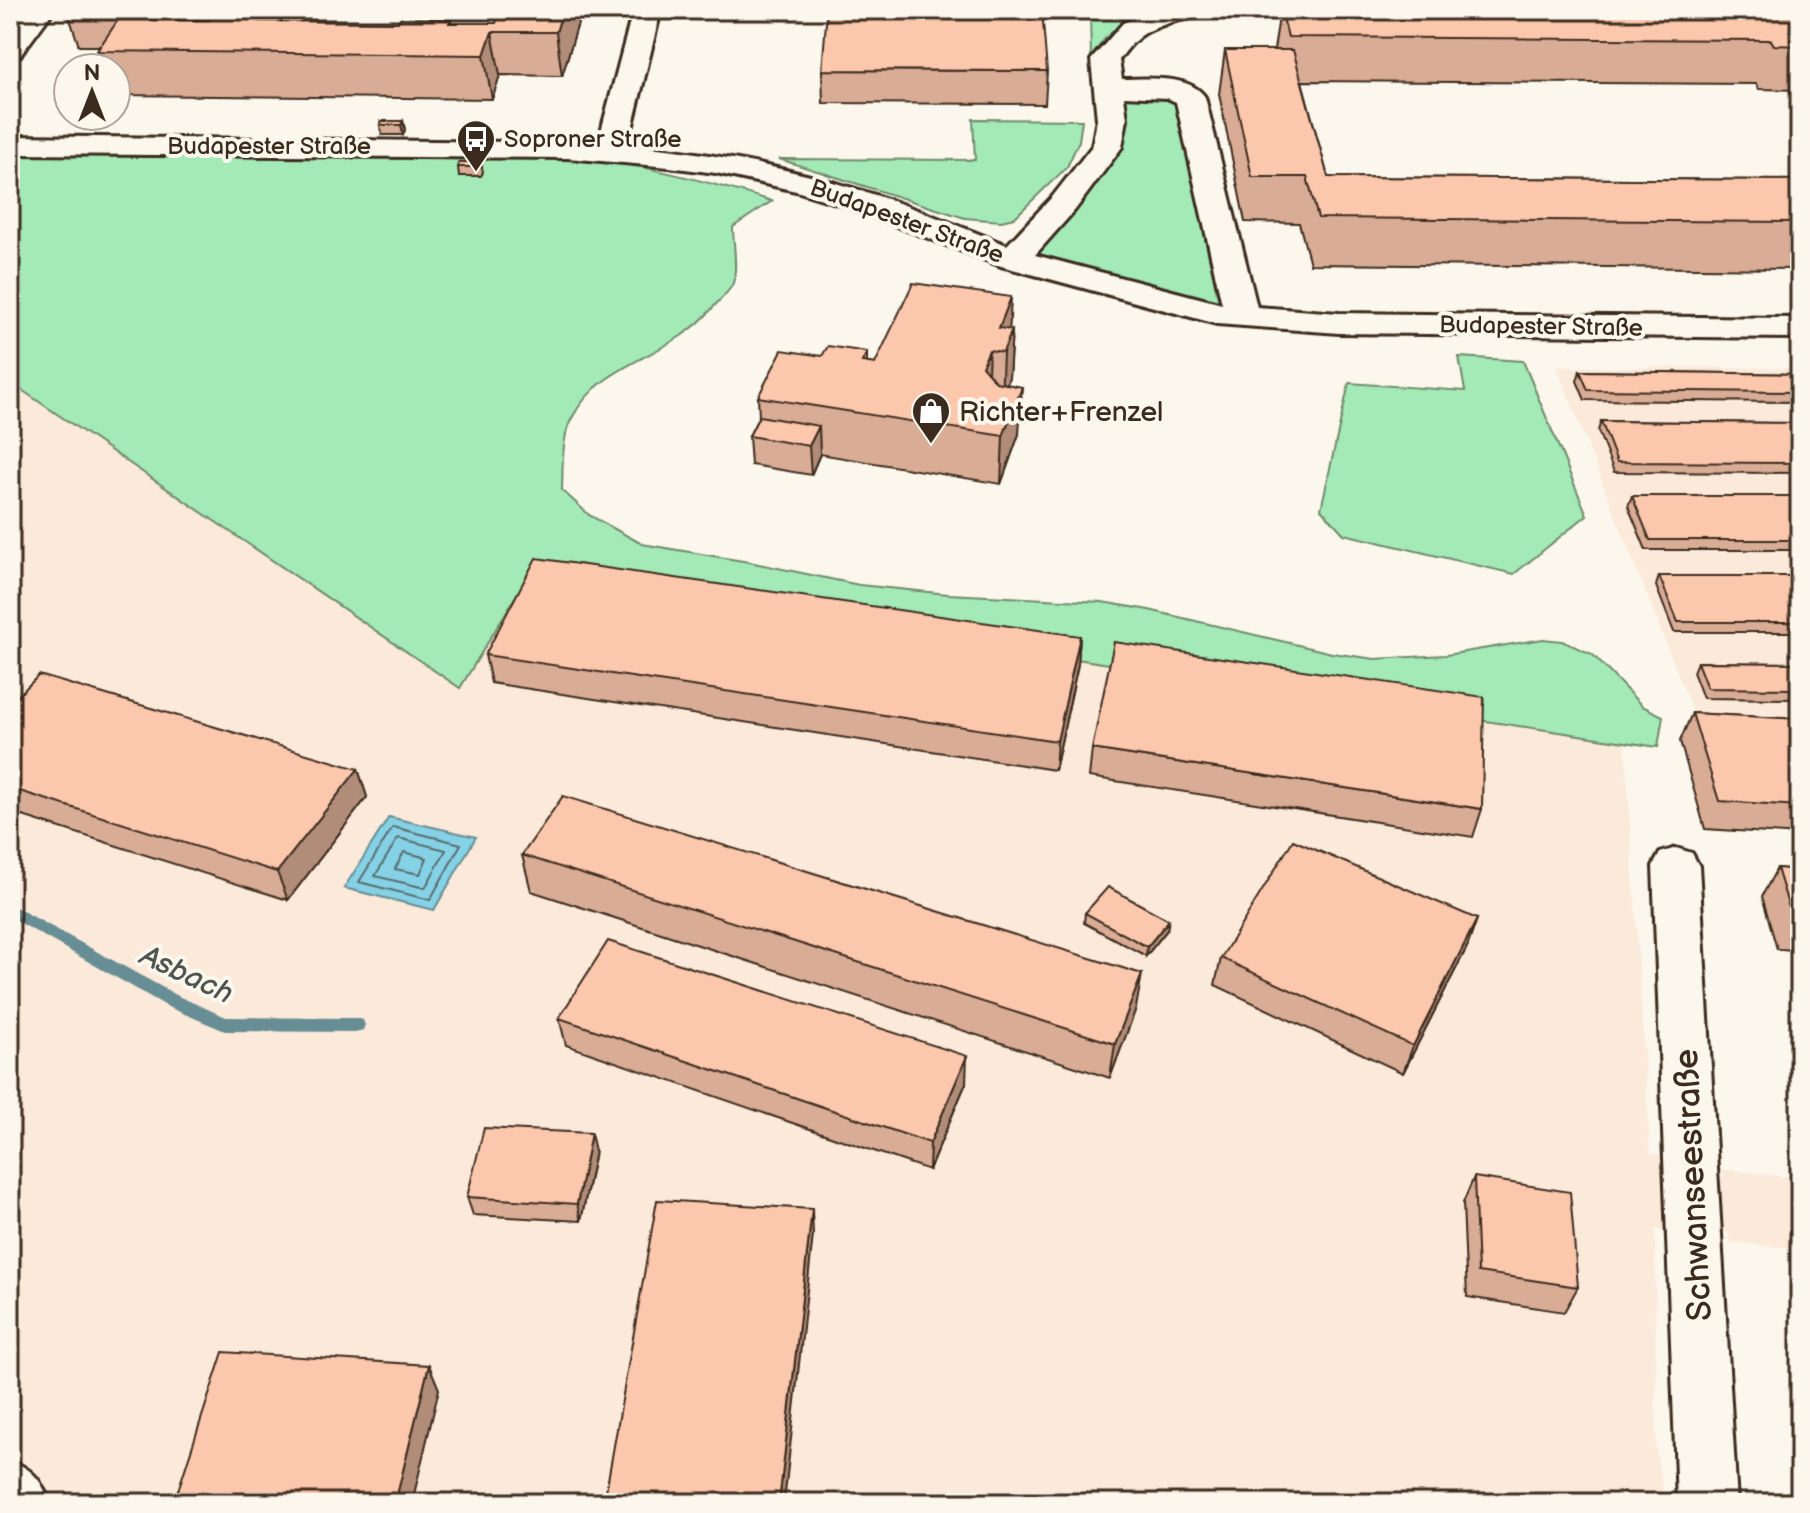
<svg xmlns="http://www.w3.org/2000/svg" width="1810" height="1513" font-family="'Balsamiq Sans',sans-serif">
	<rect width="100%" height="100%" fill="#fbf7ec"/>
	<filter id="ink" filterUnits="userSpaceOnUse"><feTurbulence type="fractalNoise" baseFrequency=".0125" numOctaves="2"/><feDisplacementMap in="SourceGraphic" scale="16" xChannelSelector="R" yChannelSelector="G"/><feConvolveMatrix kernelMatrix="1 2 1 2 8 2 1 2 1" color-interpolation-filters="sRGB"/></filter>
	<g filter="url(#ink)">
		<g fill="#fbe9d9">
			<polygon points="1557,367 1800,368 1800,723 1697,722"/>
			<polygon points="10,382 459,688 528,576 1625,741 1650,1153 1667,1157 1667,1164 1723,1178 1722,1169 1800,1179 1800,1249 1730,1242 1729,1233 1669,1222 1670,1231 1655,1229 1656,1449 1665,1503 10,1503"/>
		</g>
		<g fill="#a3eab7" stroke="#6f8a6a" stroke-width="2">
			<path d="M 1160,10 C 1128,17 1108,29 1091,58 L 1090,13 Z"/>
			<polygon points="1122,95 1174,96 1219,303 1033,257"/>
			<polygon points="973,119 1082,120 1079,141 1067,167 1014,218 1001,221 965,218 779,159 975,160"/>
			<path d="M 10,152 L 563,156 C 636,162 702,180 772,201 L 733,227 C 733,243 738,268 733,283 C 730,292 716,303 710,311 C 671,357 601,361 572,418 C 561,438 563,468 562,490 L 589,515 L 642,544 L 749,562 L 859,585 L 948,594 L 1102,602 L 1149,610 L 1332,653 L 1375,659 L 1446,655 L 1543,639 L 1562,641 L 1592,654 L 1642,706 L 1663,716 L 1658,747 L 528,576 L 460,688 L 10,382 Z"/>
			<polygon points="1459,357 1523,361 1587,515 1514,574 1344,534 1321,509 1349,383 1465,391"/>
		</g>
		<polygon fill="#85d1e5" stroke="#678e95" stroke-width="2" points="389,817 476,837 434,910 344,888"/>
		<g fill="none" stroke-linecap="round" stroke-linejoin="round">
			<g stroke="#596d6e" stroke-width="2">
				<polygon points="393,827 461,844 430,900 359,882"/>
				<polygon points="398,838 446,850 425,888 375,876"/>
				<polygon points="404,852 427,858 420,874 395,869"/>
			</g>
			<polygon fill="#678e95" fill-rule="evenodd" points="10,904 180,997 226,1017 357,1018 363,1020 365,1025 363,1030 357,1032 225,1031 168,1007 10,917"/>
			<g stroke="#3b2a1e" stroke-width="6">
				<g id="minor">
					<polygon points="26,10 54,10 20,56 10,59 10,31"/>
					<path d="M 633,10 L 661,10 L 628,145 C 708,152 786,167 863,191 C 912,206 960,227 1007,245 L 1053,196 L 1092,146 L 1097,119 L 1091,60 L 1123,23 L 1156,10 L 1352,10 L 1349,17 L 1339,19 C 1284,18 1201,5 1151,30 C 1137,36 1128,48 1119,60 L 1122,79 C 1147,79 1189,74 1205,97 L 1257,307 L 1339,313 L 1800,318 L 1800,338 L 1339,333 L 1217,324 L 1001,266 L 845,206 L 796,191 L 716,173 L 669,167 L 567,158 L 10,154 L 10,136 L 598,143 ZM 1124,96 L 1167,98 L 1176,102 L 1222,304 L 1035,255 L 1075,210 L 1122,147 L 1127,119 Z"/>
					<polygon points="1684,10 1800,10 1800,21 1696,20 1686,18"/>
					<polygon points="1676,848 1692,853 1699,866 1737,1503 1677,1503 1653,866 1660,853"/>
					<path d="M 10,1460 C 34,1470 41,1480 50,1503 L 10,1503 Z"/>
				</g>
			</g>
			<use href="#minor" fill="#fbf7ec" fill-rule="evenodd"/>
		</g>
		<g fill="#d9ac95" stroke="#3b2a1e" stroke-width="2">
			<polygon points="67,10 172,10 166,20 398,22 451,19 451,23 496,23 582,10 562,76 500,75 492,99 116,95 116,68 102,68 97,51 101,46 79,46"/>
			<polygon points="1280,10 1596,10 1800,16 1800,90 1759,89 1756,84 1302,81 1328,177 1800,180 1800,269 1310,264 1299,223 1245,222 1219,94 1225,50 1274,50"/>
			<polygon points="822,70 1047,71 1045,104 823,103"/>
			<polygon points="403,121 405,130 403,135 382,135 380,125"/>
			<polygon points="481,162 483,172 481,176 459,176 458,167"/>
			<polygon points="1012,330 1009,377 1007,384 1019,434 1001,484 820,454 811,475 751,465 749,436 759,416 758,397 822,356 867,352 867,363 875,364"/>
			<polygon points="1580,371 1800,374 1800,402 1585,400 1577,381"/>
			<polygon points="1601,421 1800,423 1800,473 1614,472 1598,431"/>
			<polygon points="1632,496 1800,496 1800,550 1646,550 1628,506"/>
			<polygon points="1659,576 1800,576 1800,632 1674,632 1656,586"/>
			<polygon points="1080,636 1078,664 1055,770 491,683 485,655"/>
			<polygon points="1697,662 1800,663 1800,699 1703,698 1693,672"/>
			<polygon points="10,704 358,769 367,797 288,900 10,812"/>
			<polygon points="1692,713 1800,719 1800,835 1705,829 1680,741"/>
			<polygon points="1092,749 1482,809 1473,837 1089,777"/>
			<polygon points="522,855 1136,1008 1110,1078 531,891"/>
			<polygon points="1777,868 1800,870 1800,950 1777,949 1762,896"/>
			<polygon points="1085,913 1167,930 1146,956 1084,923"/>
			<polygon points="1477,919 1467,947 1403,1073 1215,985 1221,958"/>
			<polygon points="559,1018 966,1083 929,1170 566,1045"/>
			<polygon points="595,1151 581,1221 473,1215 467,1197"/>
			<polygon points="1474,1177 1578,1287 1564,1312 1467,1297 1463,1203"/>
		</g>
		<g fill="#b08c79" stroke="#3b2a1e" stroke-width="2">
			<polygon points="131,10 151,10 155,25 142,46"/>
			<polygon points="158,10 172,10 163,25"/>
			<polygon points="563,10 582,10 562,76 556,32"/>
			<polygon points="492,32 500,75 492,99 484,55"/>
			<polygon points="403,121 405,130 403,135 401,125"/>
			<polygon points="1011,297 1009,338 1012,330 1009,377 1001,400 1003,352 999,328"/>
			<polygon points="989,350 987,398 982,366"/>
			<polygon points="1022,387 1019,434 1001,484 1003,436"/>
			<polygon points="819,426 820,454 811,475 809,446"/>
			<polygon points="1080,636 1078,664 1055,770 1057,741"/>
			<polygon points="358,769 367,797 288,900 277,872"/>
			<polygon points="1477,919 1467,947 1403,1073 1413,1046"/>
			<polygon points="1169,920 1167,930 1146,956 1147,947"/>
			<polygon points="1142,974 1136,1008 1110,1078 1115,1044"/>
			<polygon points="967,1056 966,1083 929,1170 930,1143"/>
			<polygon points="591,1133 595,1151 581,1221 577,1204"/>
			<polygon points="812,1209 813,1235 784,1503 779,1503"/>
			<polygon points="429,1365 439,1389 412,1503 395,1503"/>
		</g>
		<g fill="#fcc8ad" stroke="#3b2a1e" stroke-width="2">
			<polygon points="500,10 563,10 556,32 492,32 484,55 97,51 118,20 209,20 211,16 261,16 259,21 398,22 400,18 451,19 449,23 496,23"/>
			<polygon points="827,10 1042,10 1047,71 822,70"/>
			<polygon points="1281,10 1752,11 1755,15 1800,16 1800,46 1774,45 1771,40 1288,37"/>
			<polygon points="1225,50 1293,50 1328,177 1800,180 1800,222 1318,218 1307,177 1252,177"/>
			<polygon points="381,121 403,121 401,125 380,125"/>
			<polygon points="459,162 481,162 480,167 458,167"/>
			<polygon points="913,283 1011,297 999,328 1012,330 1003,352 989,350 982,366 996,382 1022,387 1003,436 758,397 782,350 822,356 828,346 867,352 862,362 875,364"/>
			<polygon points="1580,371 1800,374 1800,392 1588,390"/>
			<polygon points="759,416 819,426 809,446 749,436"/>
			<polygon points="1601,421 1800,423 1800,463 1617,462"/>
			<polygon points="1632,496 1800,496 1800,540 1650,540"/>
			<polygon points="536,558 1080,636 1057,741 485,655"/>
			<polygon points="1659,576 1800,576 1800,622 1678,622"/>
			<polygon points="1114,642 1484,697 1482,809 1092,749"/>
			<polygon points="1697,662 1800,663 1800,689 1707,688"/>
			<polygon points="39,675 358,769 277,872 10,788 10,704"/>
			<polygon points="1692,713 1800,719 1800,806 1719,801"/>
			<polygon points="563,796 1142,974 1115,1044 522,855"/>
			<polygon points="1293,840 1477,919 1413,1046 1221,958"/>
			<polygon points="1777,868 1800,870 1800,921 1793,921"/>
			<polygon points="1108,887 1169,920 1147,947 1085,913"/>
			<polygon points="608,941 967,1056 930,1143 559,1018"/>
			<polygon points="484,1128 591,1133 577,1204 467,1197"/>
			<polygon points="1474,1177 1570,1192 1578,1287 1478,1272"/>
			<polygon points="657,1200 812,1209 779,1503 604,1503"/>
			<polygon points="223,1352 429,1365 395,1503 174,1503"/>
		</g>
	</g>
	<defs>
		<g id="bus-pin" transform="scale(2)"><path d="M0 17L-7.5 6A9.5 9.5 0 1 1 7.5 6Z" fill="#3b2a1e" stroke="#fbf7ec"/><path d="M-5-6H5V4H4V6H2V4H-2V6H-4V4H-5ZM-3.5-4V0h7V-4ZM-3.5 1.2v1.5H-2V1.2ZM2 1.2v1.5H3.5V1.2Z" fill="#fff"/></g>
		<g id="shop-pin" transform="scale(2)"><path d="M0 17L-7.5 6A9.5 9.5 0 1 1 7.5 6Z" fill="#3b2a1e" stroke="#fbf7ec"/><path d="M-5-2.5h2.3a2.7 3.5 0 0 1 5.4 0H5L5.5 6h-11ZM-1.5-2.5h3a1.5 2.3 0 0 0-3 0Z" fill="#fff"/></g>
	</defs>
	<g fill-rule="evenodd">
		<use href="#bus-pin" x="476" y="139"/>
		<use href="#shop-pin" x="931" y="411"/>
	</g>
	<g text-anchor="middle" stroke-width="8" stroke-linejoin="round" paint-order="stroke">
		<g font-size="24" fill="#3b2a1e" stroke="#fbf7ec" text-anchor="start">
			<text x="504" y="147">Soproner Straße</text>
		</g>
		<g font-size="24" fill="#3b2a1e" stroke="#fbf7ec">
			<text x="269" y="154">Budapester Straße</text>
			<text transform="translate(907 221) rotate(20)" y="8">Budapester Straße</text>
			<text transform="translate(1541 326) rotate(1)" y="8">Budapester Straße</text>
		</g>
		<g font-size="28" fill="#3b2a1e" stroke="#fbf7ec" text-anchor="start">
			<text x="959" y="421">Richter+Frenzel</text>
		</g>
		<g font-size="30" font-style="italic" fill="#4e5450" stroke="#fbf7ec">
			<text transform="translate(187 974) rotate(25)" y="10">Asbach</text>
		</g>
		<g font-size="34" fill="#3b2a1e" stroke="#fbf7ec">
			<text transform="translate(1692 1185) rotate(-93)" y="12">Schwanseestraße</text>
		</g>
	</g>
	<rect width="1810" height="1513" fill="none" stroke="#fbf7ec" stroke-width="40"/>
	<rect x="20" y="20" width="1770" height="1473" fill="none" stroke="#3b2a1e" stroke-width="3" filter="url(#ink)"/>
	<g transform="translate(92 92)"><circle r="38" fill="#fbf7ec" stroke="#aea59a" stroke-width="2"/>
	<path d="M0-6L14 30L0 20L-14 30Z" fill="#3b2a1e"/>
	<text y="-12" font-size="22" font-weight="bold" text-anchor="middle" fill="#3b2a1e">N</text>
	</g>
</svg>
